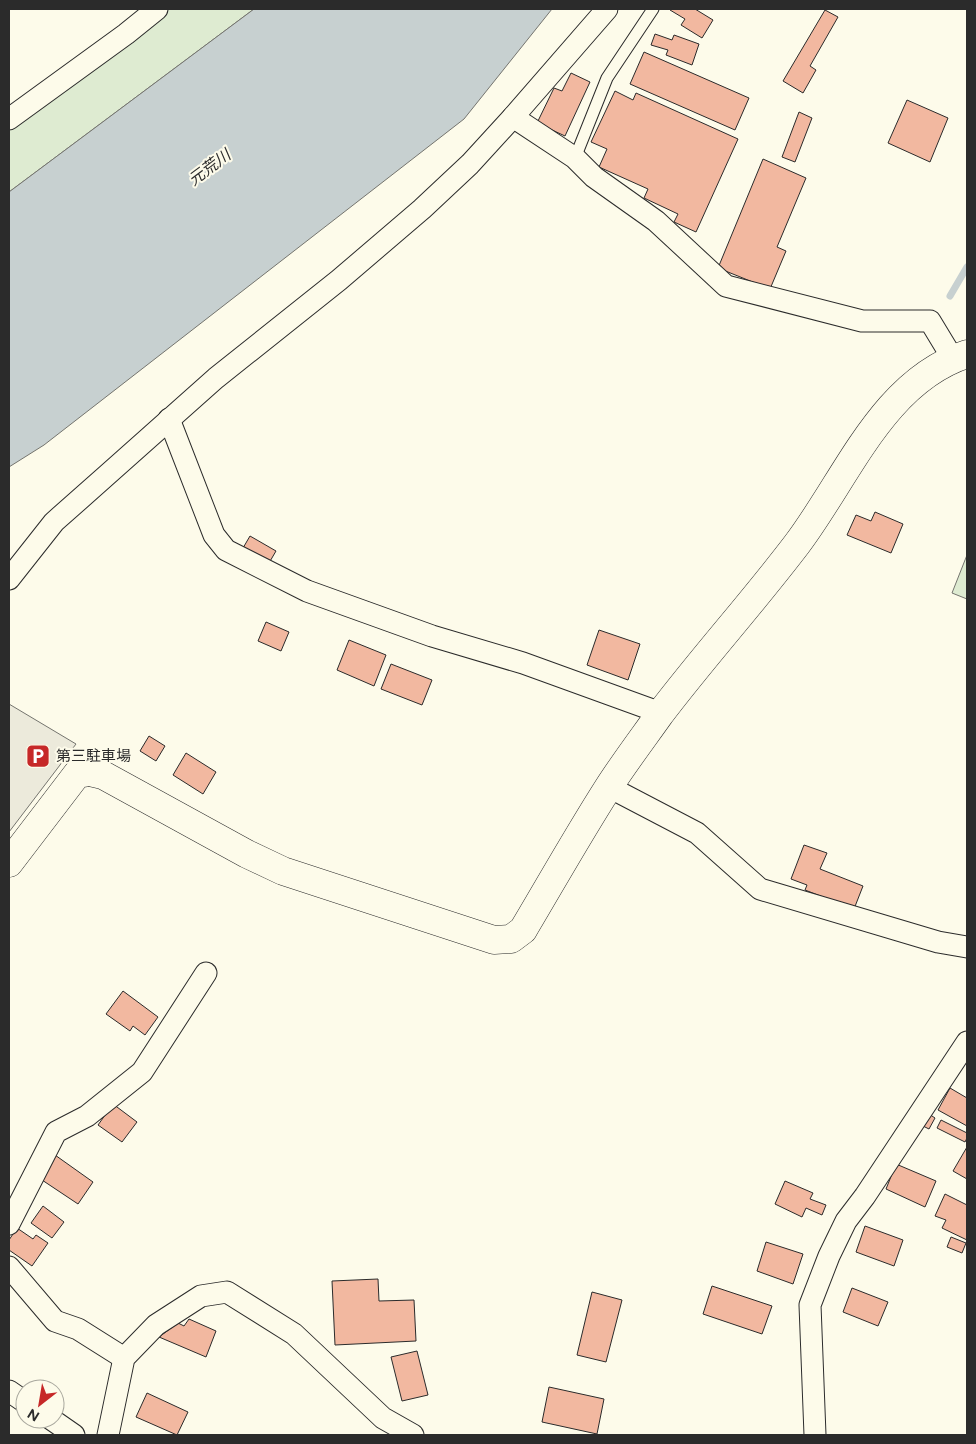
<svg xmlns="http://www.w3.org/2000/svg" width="976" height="1444" font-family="Figtree,'Noto Sans JP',sans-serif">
	<rect width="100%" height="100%" fill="#fdfbea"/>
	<g fill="#deebd1" stroke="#74746e">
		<polygon points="157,9 254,9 9,192 9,129 63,87"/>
		<polygon points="967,555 967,599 952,593"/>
	</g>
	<polygon fill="#eceadb" stroke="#74746e" points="9,704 76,744 9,832"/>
	<polygon fill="#c7d0d0" stroke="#74746e" points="254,9 552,9 464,119 44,445 9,467 9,192"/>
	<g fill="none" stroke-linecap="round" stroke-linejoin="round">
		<polyline stroke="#c7d0d0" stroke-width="7" points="950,296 967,267"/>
	</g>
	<g fill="#f2b8a0" stroke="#2b2b2b">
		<polygon points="671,9 695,9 713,20 702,38 681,25 685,19 670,10"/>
		<polygon points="825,10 838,17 810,66 816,70 803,93 783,81"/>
		<polygon points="655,34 672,40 674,35 699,44 692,65 666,55 668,50 651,45"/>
		<polygon points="644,52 749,98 735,130 630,84"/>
		<polygon points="571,73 590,82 565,136 537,123 554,88 562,91"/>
		<polygon points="615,91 633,100 636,93 738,139 696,232 674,222 678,214 644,198 648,189 599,167 607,149 591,142"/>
		<polygon points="907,100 948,118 930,162 888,143"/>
		<polygon points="799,112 812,118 795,162 782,157"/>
		<polygon points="763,159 806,178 777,247 786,251 770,289 718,268"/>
		<polygon points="875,512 903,524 891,553 847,535 856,515 871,521"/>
		<polygon points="250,536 276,551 269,563 243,548"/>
		<polygon points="266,622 289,632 281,651 258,641"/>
		<polygon points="599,630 640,644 628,680 587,665"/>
		<polygon points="349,640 386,655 374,686 337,670"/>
		<polygon points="391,664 432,680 422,705 381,689"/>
		<polygon points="149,736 165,746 156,761 140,751"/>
		<polygon points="186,753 216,772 203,794 173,775"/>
		<polygon points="804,845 827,853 820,869 863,886 854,909 805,890 807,885 791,879"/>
		<polygon points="123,991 158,1017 145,1035 133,1026 130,1031 106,1014"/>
		<polygon points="950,1088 967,1098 967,1126 938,1110"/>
		<polygon points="113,1104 137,1122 122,1142 98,1125"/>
		<polygon points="926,1112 935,1118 929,1129 919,1124"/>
		<polygon points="941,1120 967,1133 967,1138 965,1142 937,1128"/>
		<polygon points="967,1147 967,1179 953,1171"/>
		<polygon points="55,1155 93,1182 78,1204 39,1178"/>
		<polygon points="896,1164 936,1181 925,1207 886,1189"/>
		<polygon points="785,1181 813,1193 810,1199 826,1205 822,1215 806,1208 802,1217 775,1204"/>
		<polygon points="945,1194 967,1205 967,1240 942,1228 946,1220 935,1216"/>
		<polygon points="43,1206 64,1222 52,1238 31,1223"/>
		<polygon points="865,1226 903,1240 894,1266 856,1252"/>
		<polygon points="17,1228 33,1239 36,1235 48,1243 32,1266 9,1250 9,1240"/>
		<polygon points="951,1237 966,1243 962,1253 947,1247"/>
		<polygon points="766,1242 803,1254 793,1284 757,1271"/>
		<polygon points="378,1279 379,1301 414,1300 416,1341 335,1345 332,1281"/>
		<polygon points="712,1286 772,1306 762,1334 703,1314"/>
		<polygon points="852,1288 888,1302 878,1326 843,1312"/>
		<polygon points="592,1292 622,1300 606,1362 577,1355"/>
		<polygon points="189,1319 216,1331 206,1357 159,1337 178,1323 184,1326"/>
		<polygon points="417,1351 428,1395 402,1401 391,1357"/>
		<polygon points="549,1387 604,1399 597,1434 542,1422"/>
		<polygon points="147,1393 188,1412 177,1435 136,1417"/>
	</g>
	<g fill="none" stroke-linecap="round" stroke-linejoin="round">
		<g stroke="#2b2b2b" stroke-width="13">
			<polyline id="lane" points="575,158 607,78 653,9"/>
		</g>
		<g stroke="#2b2b2b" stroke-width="23">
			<g id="street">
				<polyline points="513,117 575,158 594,177 656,221 726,286 862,321 930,321 953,359"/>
				<polyline points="9,119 126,34 157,9"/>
				<polyline points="169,419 214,535 226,550 307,591 432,636 523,663 661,713"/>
				<polyline points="9,579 54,522 107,475 216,378 339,280 422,209 470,164 513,117 607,9"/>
				<polyline points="609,787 697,833 760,889 938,942 967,947"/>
				<polyline points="9,1224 56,1132 87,1116 142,1072 206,973"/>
				<polyline points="9,1267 55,1321 78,1329 124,1358"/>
				<polyline points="9,1391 25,1402"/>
				<polyline points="51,1419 74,1435"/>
				<polyline points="108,1435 124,1358 156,1325 201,1296 227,1292 294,1334 383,1418 413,1435"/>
				<polyline points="815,1435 810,1305 829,1256 846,1221 865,1196 967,1042"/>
			</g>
		</g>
		<g stroke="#2b2b2b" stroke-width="29">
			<path id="secondary" d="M 9,863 L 77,774 L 90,772 L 103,775 L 247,854 L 283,871 L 494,940 L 511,939 L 523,930 C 551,883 578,835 608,788 C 624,763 643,738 660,714 C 704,656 753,602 797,544 C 847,478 883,381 967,354"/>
		</g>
		<use href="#lane" stroke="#fdfbea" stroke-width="11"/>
		<use href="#street" stroke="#fdfbea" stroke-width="21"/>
		<use href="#secondary" stroke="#fdfbea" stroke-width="28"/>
	</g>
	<defs>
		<g id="parking-square" transform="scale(1.25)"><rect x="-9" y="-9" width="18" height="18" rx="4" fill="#c62828" stroke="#fdfbea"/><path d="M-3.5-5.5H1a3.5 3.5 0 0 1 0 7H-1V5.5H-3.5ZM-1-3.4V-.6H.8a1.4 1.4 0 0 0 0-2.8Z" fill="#fff"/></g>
	</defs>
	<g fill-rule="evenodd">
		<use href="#parking-square" x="38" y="756"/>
	</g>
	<g text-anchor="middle" stroke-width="4" stroke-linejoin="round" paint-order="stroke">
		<g font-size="15" fill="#2b2b2b" stroke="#fdfbea" text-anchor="start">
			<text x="56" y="761">第三駐車場</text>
		</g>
		<g font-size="16" font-style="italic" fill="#2b2b2b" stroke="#fdfbea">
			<text transform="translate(209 167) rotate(-37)" y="6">元荒川</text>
		</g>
	</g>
	<rect width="976" height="1444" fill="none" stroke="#2b2b2b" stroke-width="20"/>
	<g transform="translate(40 1404) rotate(211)"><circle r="24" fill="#fdfbea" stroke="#a9a89e"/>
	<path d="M0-4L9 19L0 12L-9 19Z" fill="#c62828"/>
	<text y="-8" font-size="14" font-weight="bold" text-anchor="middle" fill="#2b2b2b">N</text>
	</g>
</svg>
